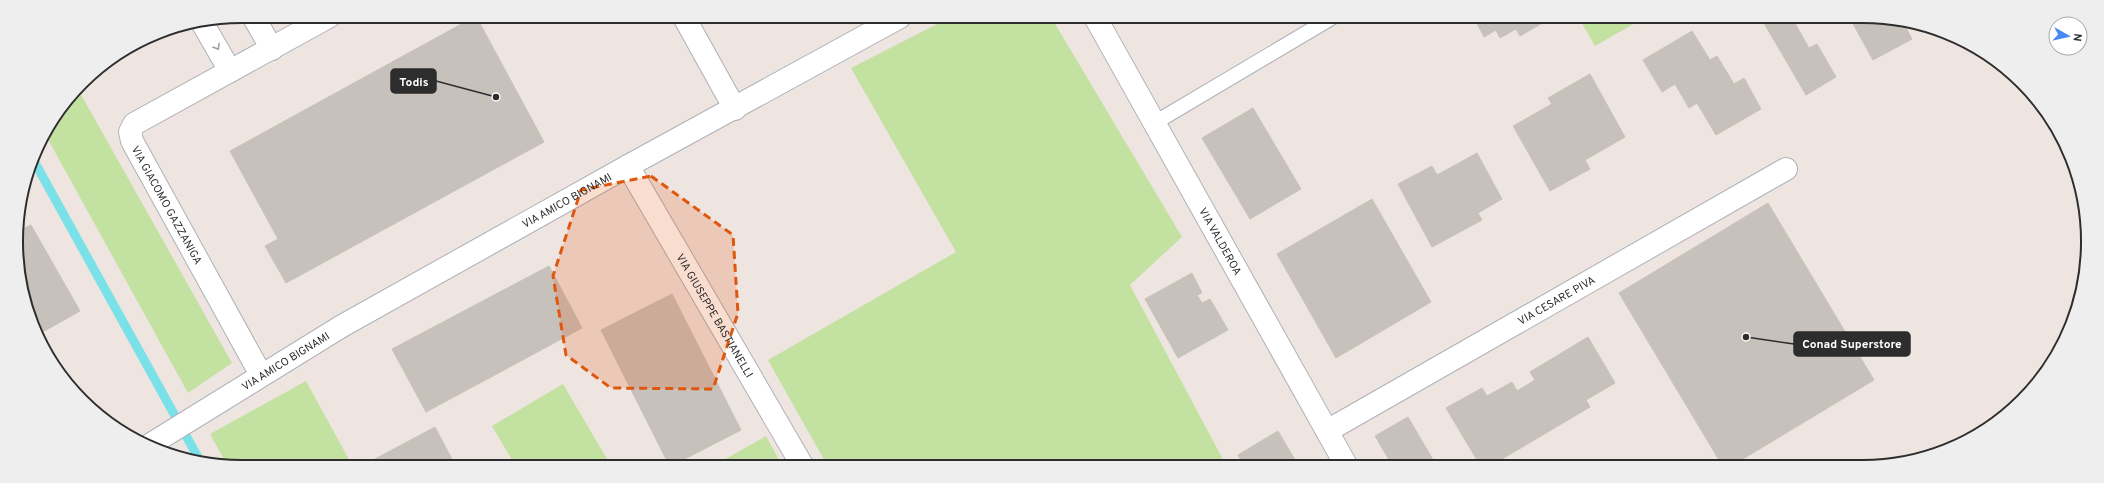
<svg xmlns="http://www.w3.org/2000/svg" width="2104" height="483" font-family="Overpass,sans-serif">
	<rect width="100%" height="100%" fill="#eee5e1"/>
	<g fill="#c3e1a0">
		<polygon points="951,17 1051,17 1182,237 1130,285 1226,465 827,465 768,360 956,252 851,68"/>
		<polygon points="1579,18 1644,18 1595,46"/>
		<polygon points="79,91 232,363 188,393 45,134"/>
		<polygon points="306,381 352,465 227,465 210,434"/>
		<polygon points="563,384 607,459 596,465 515,465 492,426"/>
		<polygon points="766,436 782,465 715,465"/>
	</g>
	<g fill="none" stroke-linecap="round" stroke-linejoin="round">
		<polyline stroke="#7ae1e9" stroke-width="9" points="34,161 200,461"/>
	</g>
	<g fill="#c7c1bc" stroke="#c9c1ba">
		<polygon points="476,16 544,142 286,283 265,246 278,239 230,151"/>
		<polygon points="1474,17 1551,18 1520,36 1516,29 1500,38 1496,30 1484,37"/>
		<polygon points="1761,18 1792,18 1809,48 1817,44 1836,77 1806,95"/>
		<polygon points="1860,18 1892,18 1902,21 1912,39 1873,60 1852,22"/>
		<polygon points="1692,31 1710,60 1717,56 1734,84 1744,78 1761,109 1716,135 1697,103 1689,108 1675,84 1662,92 1643,60"/>
		<polygon points="1590,74 1625,137 1585,160 1590,169 1550,191 1513,126 1552,104 1548,98"/>
		<polygon points="1253,108 1301,189 1250,219 1202,138"/>
		<polygon points="1477,153 1502,199 1478,213 1482,220 1432,247 1398,184 1432,166 1437,175"/>
		<polygon points="1372,199 1431,302 1336,358 1277,254"/>
		<polygon points="1768,203 1874,380 1733,465 1722,465 1619,293"/>
		<polygon points="31,225 80,311 39,334 28,314 17,232"/>
		<polygon points="549,266 582,328 426,412 392,349"/>
		<polygon points="1192,273 1202,293 1197,295 1202,303 1210,299 1228,330 1178,358 1145,299"/>
		<polygon points="672,294 741,430 673,465 669,465 601,330"/>
		<polygon points="1588,337 1615,383 1586,400 1590,407 1492,465 1480,465 1446,408 1482,388 1487,396 1512,382 1517,391 1535,380 1530,372"/>
		<polygon points="1408,417 1436,465 1392,465 1375,436"/>
		<polygon points="435,427 455,465 378,465 375,459"/>
		<polygon points="1278,431 1298,465 1244,465 1238,455"/>
	</g>
	<g fill="none" stroke-linecap="round" stroke-linejoin="round">
		<g stroke="#adb1b8" stroke-width="16">
			<polyline id="service" points="1156,122 1333,17"/>
		</g>
		<g stroke="#adb1b8" stroke-width="24">
			<g id="minor">
				<polyline points="253,16 272,49"/>
				<polyline points="684,17 735,109"/>
				<path id="s1" d="M 1095,17 L 1346,465"/>
				<polyline points="203,24 230,71"/>
				<path id="s2" d="M 628,166 L 802,465"/>
				<polyline points="261,375 132,141 130,132 134,124 330,16"/>
				<path id="s3" d="M 1327,431 L 1786,169"/>
				<path id="s4" d="M 151,444 L 342,326 L 628,166 L 900,17"/>
			</g>
		</g>
		<use href="#service" stroke="#fff" stroke-width="14"/>
		<use href="#minor" stroke="#fff" stroke-width="22"/>
	</g>
	<defs><path id="oneway-chevron" d="M-2-3.5L2.5 0L-2 3.5" fill="none" stroke-width="1.6" stroke-linecap="round" stroke-linejoin="round"/></defs>
	<use stroke="#a0a0a0" href="#oneway-chevron" transform="translate(217 47) rotate(60)"/>
	<path fill="#df570e" fill-opacity="0.2" stroke="#df570e" stroke-width="3" stroke-dasharray="8 5" stroke-linejoin="round" d="M 651,176 L 733,235 L 738,313 L 713,389 L 611,388 L 566,355 L 553,276 L 581,190 Z"/>
	<g text-anchor="middle" stroke-width="3.5" stroke-linejoin="round" paint-order="stroke">
		<g font-size="11" fill="#2d2d2d" stroke="#fff">
			<text dy="4" stroke="none"><textPath href="#s4" startOffset="482">VIA AMICO BIGNAMI</textPath></text>
			<text transform="translate(167 205) rotate(61)" y="4">VIA GIACOMO GAZZANIGA</text>
			<text dy="4" stroke="none"><textPath href="#s1" startOffset="257">VIA VALDEROA</textPath></text>
			<text dy="4" stroke="none"><textPath href="#s3" startOffset="264">VIA CESARE PIVA</textPath></text>
			<text dy="4" stroke="none"><textPath href="#s2" startOffset="173">VIA GIUSEPPE BASTIANELLI</textPath></text>
			<text dy="4" stroke="none"><textPath href="#s4" startOffset="158">VIA AMICO BIGNAMI</textPath></text>
		</g>
	</g>
	<path d="M0 0H2104V483H0ZM241 23H1863A218 218 0 0 1 2081 241V242A218 218 0 0 1 1863 460H241A218 218 0 0 1 23 242V241A218 218 0 0 1 241 23Z" fill="#eee" fill-rule="evenodd"/>
	<path fill="none" stroke="#2d2d2d" stroke-width="2" d="M241 23H1863A218 218 0 0 1 2081 241V242A218 218 0 0 1 1863 460H241A218 218 0 0 1 23 242V241A218 218 0 0 1 241 23Z"/>
	<path fill="none" stroke="#2d2d2d" stroke-width="1.5" d="M496 97L436 81M1746 337L1794 344"/>
	<g fill="#2d2d2d" stroke="#fff" stroke-width="1.5">
		<circle cx="496" cy="97" r="4"/>
		<circle cx="1746" cy="337" r="4"/>
	</g>
	<g fill="#2d2d2d" stroke="#2d2d2d" stroke-width="1.5">
		<rect x="391" y="69" width="45" height="24" rx="4"/>
		<rect x="1794" y="332" width="116" height="24" rx="4"/>
	</g>
	<g font-size="12" text-anchor="middle" font-weight="bold" fill="#fff">
		<text x="414" y="86">Todis</text>
		<text x="1852" y="348">Conad Superstore</text>
	</g>
	<g transform="translate(2068 36) rotate(98)"><circle r="19" fill="#ffffff" stroke="#ababab"/>
	<path d="M0-3L7 15L0 10L-7 15Z" fill="#4a89f1"/>
	<text y="-6" font-size="11" font-weight="bold" text-anchor="middle" fill="#2d2d2d">N</text>
	</g>
</svg>
